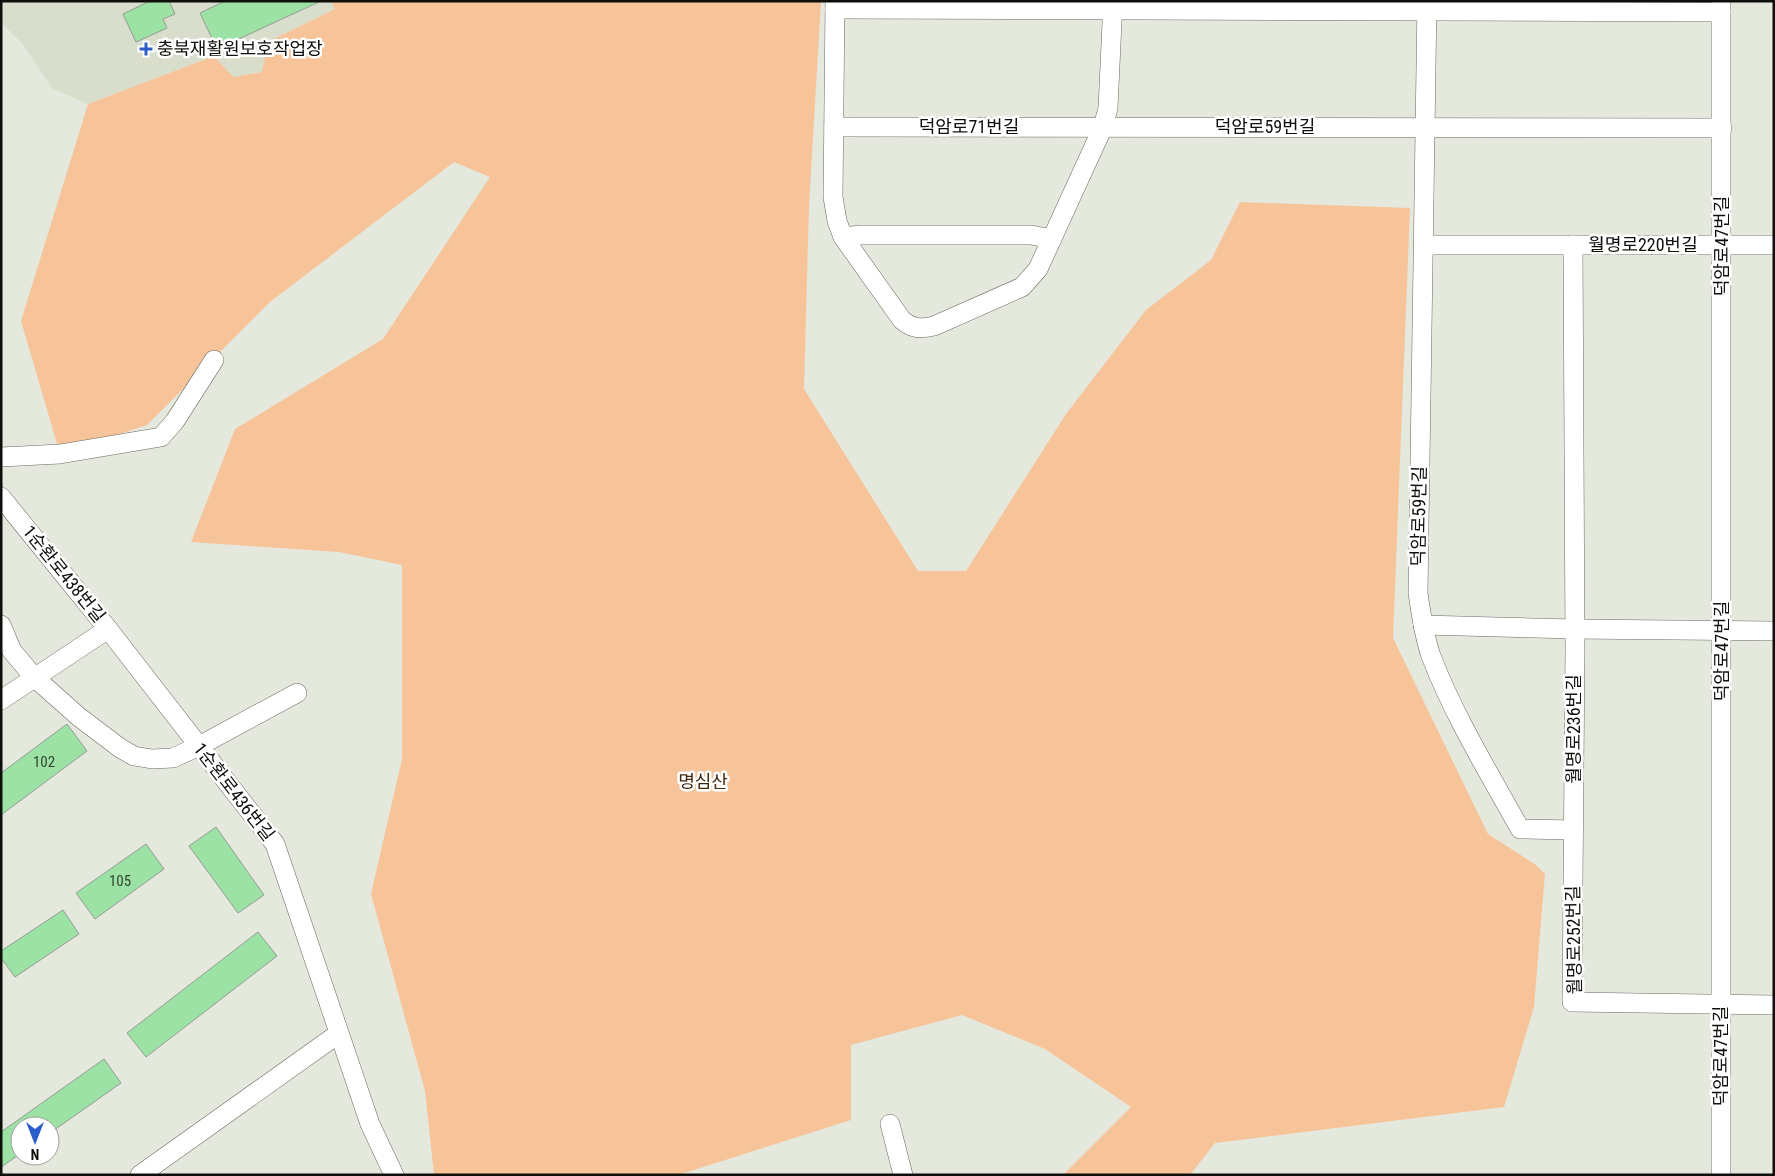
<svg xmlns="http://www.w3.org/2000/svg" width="1775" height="1176" font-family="'Roboto Condensed','Noto Sans KR',sans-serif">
	<rect width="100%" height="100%" fill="#e5e8dd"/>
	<polygon fill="#d9ddcb" points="1,1 331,1 335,9 268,42 262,72 233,77 214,56 88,104 52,88 22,43 1,23"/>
	<polygon fill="#f7c49a" points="331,1 821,1 809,206 804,389 918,571 966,571 1066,414 1146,310 1211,260 1240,202 1410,208 1393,638 1488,834 1536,865 1545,874 1534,1007 1504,1107 1215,1143 1190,1175 1066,1175 1064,1174 1131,1107 1045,1049 962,1015 851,1045 851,1120 678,1175 434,1175 425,1091 371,894 402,759 402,565 339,552 191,542 235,429 383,339 490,177 454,162 270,302 147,425 60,454 21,321 88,104 214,56 233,77 262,72 268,42 335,9"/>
	<g fill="#9ce2a4" stroke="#949c95">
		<polygon points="150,1 169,1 175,14 163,19 167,28 136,42 123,14"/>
		<polygon points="225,1 321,1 217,49 200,13"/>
		<polygon points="67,724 87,751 1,815 1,773"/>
		<polygon points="216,827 264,895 238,913 189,846"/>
		<polygon points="146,844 164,869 95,919 76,893"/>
		<polygon points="63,910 79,934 15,977 1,958 1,951"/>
		<polygon points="258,932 277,956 146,1057 127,1033"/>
		<polygon points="104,1059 121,1083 50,1133 50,1126 20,1126 20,1154 1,1167 1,1132"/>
	</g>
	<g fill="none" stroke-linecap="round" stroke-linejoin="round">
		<g stroke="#676a60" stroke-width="20">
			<g id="street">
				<path d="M 835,1 L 833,197 L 837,221 L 843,237 L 902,320 C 912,329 921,329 934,326 L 1022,287 L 1038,269 L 1103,127 L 1108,108 L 1113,1"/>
				<path d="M 1427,1 L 1418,593 C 1421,614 1424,636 1431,656 C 1454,716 1489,773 1520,829 L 1573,830"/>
				<polyline points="835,9 1721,12"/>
				<polyline points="834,127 1722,128"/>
				<polyline points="843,237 861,235 1031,235 1052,239"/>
				<polyline points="1425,245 1774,245"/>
				<polyline points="1573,245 1575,650 1572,1002 1774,1005"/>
				<polyline points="1,457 60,454 161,437 175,421 214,360"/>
				<polyline points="1,497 108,629 275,844 370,1124 394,1175"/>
				<polyline points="1,625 12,651 34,677 79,717 120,748 134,756 152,759 173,758 199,746 297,693"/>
				<polyline points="1423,625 1574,629 1774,631"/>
				<polyline points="1,700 108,629"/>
				<polyline points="890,1124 903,1175"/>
				<polyline points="140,1175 338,1034"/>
				<polyline points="1721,1175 1721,1"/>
			</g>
		</g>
		<use href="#street" stroke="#fff" stroke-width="19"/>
	</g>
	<path fill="#2b5dcb" stroke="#fff" stroke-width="2" d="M143.5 41.5h5v5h5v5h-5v5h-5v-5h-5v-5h5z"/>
	<g text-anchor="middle" stroke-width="5" stroke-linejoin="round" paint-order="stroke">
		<g font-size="15" fill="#324431">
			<text x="44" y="767">102</text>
			<text x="120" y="886">105</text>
		</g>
		<g font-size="18" fill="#0e0f0b" stroke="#fff" text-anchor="start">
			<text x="157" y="55">충북재활원보호작업장</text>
		</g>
		<g font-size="18" fill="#0e0f0b" stroke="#fff">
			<text x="969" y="133">덕암로71번길</text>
			<text x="1265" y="133">덕암로59번길</text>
			<text x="1643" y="251">월명로220번길</text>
			<text transform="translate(1722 246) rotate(-90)" y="6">덕암로47번길</text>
			<text transform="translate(1419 516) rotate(-89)" y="6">덕암로59번길</text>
			<text transform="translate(64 574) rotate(51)" y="6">1순환로438번길</text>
			<text transform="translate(1722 651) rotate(-90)" y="6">덕암로47번길</text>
			<text transform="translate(1574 729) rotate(-90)" y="6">월명로236번길</text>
			<text transform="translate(234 792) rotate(52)" y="6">1순환로436번길</text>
			<text transform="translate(1574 940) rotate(-91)" y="6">월명로252번길</text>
			<text transform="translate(1721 1056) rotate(-90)" y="6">덕암로47번길</text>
		</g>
		<g font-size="18" fill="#43270e" stroke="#fff">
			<text x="703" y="788">명심산</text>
		</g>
	</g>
	<rect width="1775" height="1176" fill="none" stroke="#0e0f0b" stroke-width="5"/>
	<g transform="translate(35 1141) rotate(180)"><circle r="24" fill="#ffffff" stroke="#9f9f9d"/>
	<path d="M0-4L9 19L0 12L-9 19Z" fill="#2b5dcb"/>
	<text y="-8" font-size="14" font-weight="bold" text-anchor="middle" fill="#0e0f0b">N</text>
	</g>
</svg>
